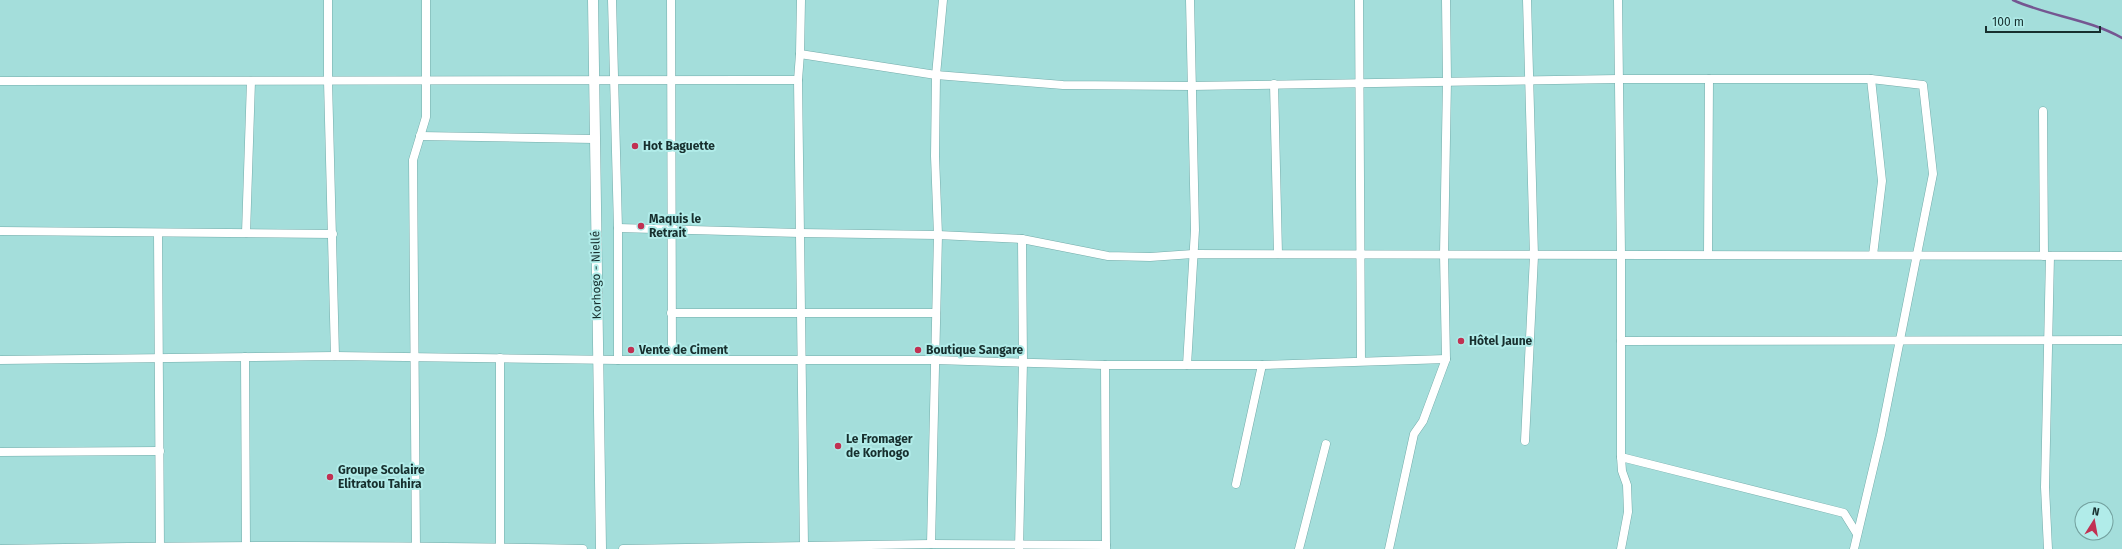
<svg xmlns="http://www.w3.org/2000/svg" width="2122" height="549" font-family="'Fira Sans',sans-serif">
	<rect width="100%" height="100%" fill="#a4dedb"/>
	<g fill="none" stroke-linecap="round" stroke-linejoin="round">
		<path stroke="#755691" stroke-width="2.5" d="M 2013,0 C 2048,16 2089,19 2122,38"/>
		<g stroke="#74acaa" stroke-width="9">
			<g id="minor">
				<polyline points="328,0 328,81 335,356"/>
				<polyline points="612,0 618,228 618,360"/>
				<polyline points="671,0 672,359"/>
				<polyline points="801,0 800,54 798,80 804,546"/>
				<polyline points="1359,0 1361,361"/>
				<polyline points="1618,0 1621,254 1621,457 1622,471 1627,485 1628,512 1621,549"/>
				<polyline points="800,54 936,75 1063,85 1191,86 1618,79 1871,79 1923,85 1933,174 1881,435 1854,549"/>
				<polyline points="1871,79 1882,181 1873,255"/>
				<polyline points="0,81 798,80"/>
				<polyline points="1274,84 1278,254"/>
				<polyline points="2043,111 2044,256"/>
				<polyline points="420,136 594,139"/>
				<polyline points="618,228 800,233 938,235 1022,239 1108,256 1150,257 1193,254 2122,256"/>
				<polyline points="0,231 333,234"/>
				<polyline points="158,233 160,549"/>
				<polyline points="246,233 251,81"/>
				<polyline points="1708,254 1709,79"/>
				<polyline points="671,313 936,313"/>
				<polyline points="1621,341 2122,340"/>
				<polyline points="245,357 246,546"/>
				<polyline points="0,360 335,356 618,360 935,360 1105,365 1262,365 1446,359"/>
				<polyline points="1105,365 1106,549"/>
				<polyline points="1187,365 1195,230 1190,0"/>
				<polyline points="1525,441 1534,256 1527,0"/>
				<polyline points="0,452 160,451"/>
				<polyline points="1621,457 1844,513 1857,534"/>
				<polyline points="1236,484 1262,365"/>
				<polyline points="931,544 938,235 935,156 936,75 943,0"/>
				<path d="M 0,549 C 195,545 389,545 583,549"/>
				<polyline points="416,549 413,160 426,117 426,0"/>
				<polyline points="500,549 500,358"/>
				<polyline points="623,549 931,544 1106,545"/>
				<polyline points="1019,549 1023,362 1022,239"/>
				<polyline points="1299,549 1326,444"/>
				<polyline points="1389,549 1414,434 1423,421 1446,359 1444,254 1447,80 1446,0"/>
				<polyline points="2048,549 2045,487 2050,256"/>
			</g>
		</g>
		<g stroke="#74acaa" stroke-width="11">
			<polyline id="major" points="593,0 601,549"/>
		</g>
		<use href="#minor" stroke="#fff" stroke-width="8"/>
		<use href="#major" stroke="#fff" stroke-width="10"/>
	</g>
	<g fill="#c13152" stroke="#b1ece9" stroke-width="1.5">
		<circle cx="635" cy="146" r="4"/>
		<circle cx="641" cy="226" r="4"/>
		<circle cx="1461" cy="341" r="4"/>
		<circle cx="631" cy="350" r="4"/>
		<circle cx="918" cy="350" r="4"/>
		<circle cx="838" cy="446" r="4"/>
		<circle cx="330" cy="477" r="4"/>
	</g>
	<g text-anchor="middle" stroke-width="4" stroke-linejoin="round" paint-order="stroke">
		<g font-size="12" font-weight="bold" fill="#172f2e" stroke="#b1ece9" text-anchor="start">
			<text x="643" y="150">Hot Baguette</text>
			<text x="649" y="223">Maquis le<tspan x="649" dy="14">Retrait</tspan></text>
			<text x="1469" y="345">Hôtel Jaune</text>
			<text x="639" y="354">Vente de Ciment</text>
			<text x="926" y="354">Boutique Sangare</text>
			<text x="846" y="443">Le Fromager<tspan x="846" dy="14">de Korhogo</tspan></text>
			<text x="338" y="474">Groupe Scolaire<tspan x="338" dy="14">Elitratou Tahira</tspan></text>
		</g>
		<g font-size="12" fill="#172f2e" stroke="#b1ece9">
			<text transform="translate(596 275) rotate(-91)" y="4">Korhogo - Niellé</text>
		</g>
	</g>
	<g transform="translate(2094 521) rotate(11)"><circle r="19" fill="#b1ece9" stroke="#73a09e"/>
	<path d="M0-3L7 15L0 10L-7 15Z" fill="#c13152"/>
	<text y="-6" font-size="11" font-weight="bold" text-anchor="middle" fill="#172f2e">N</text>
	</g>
	<path d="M1986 26v6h114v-6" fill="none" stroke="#172f2e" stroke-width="2"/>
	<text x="1992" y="26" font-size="12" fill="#172f2e" stroke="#b1ece9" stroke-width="3" paint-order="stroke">100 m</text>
</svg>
